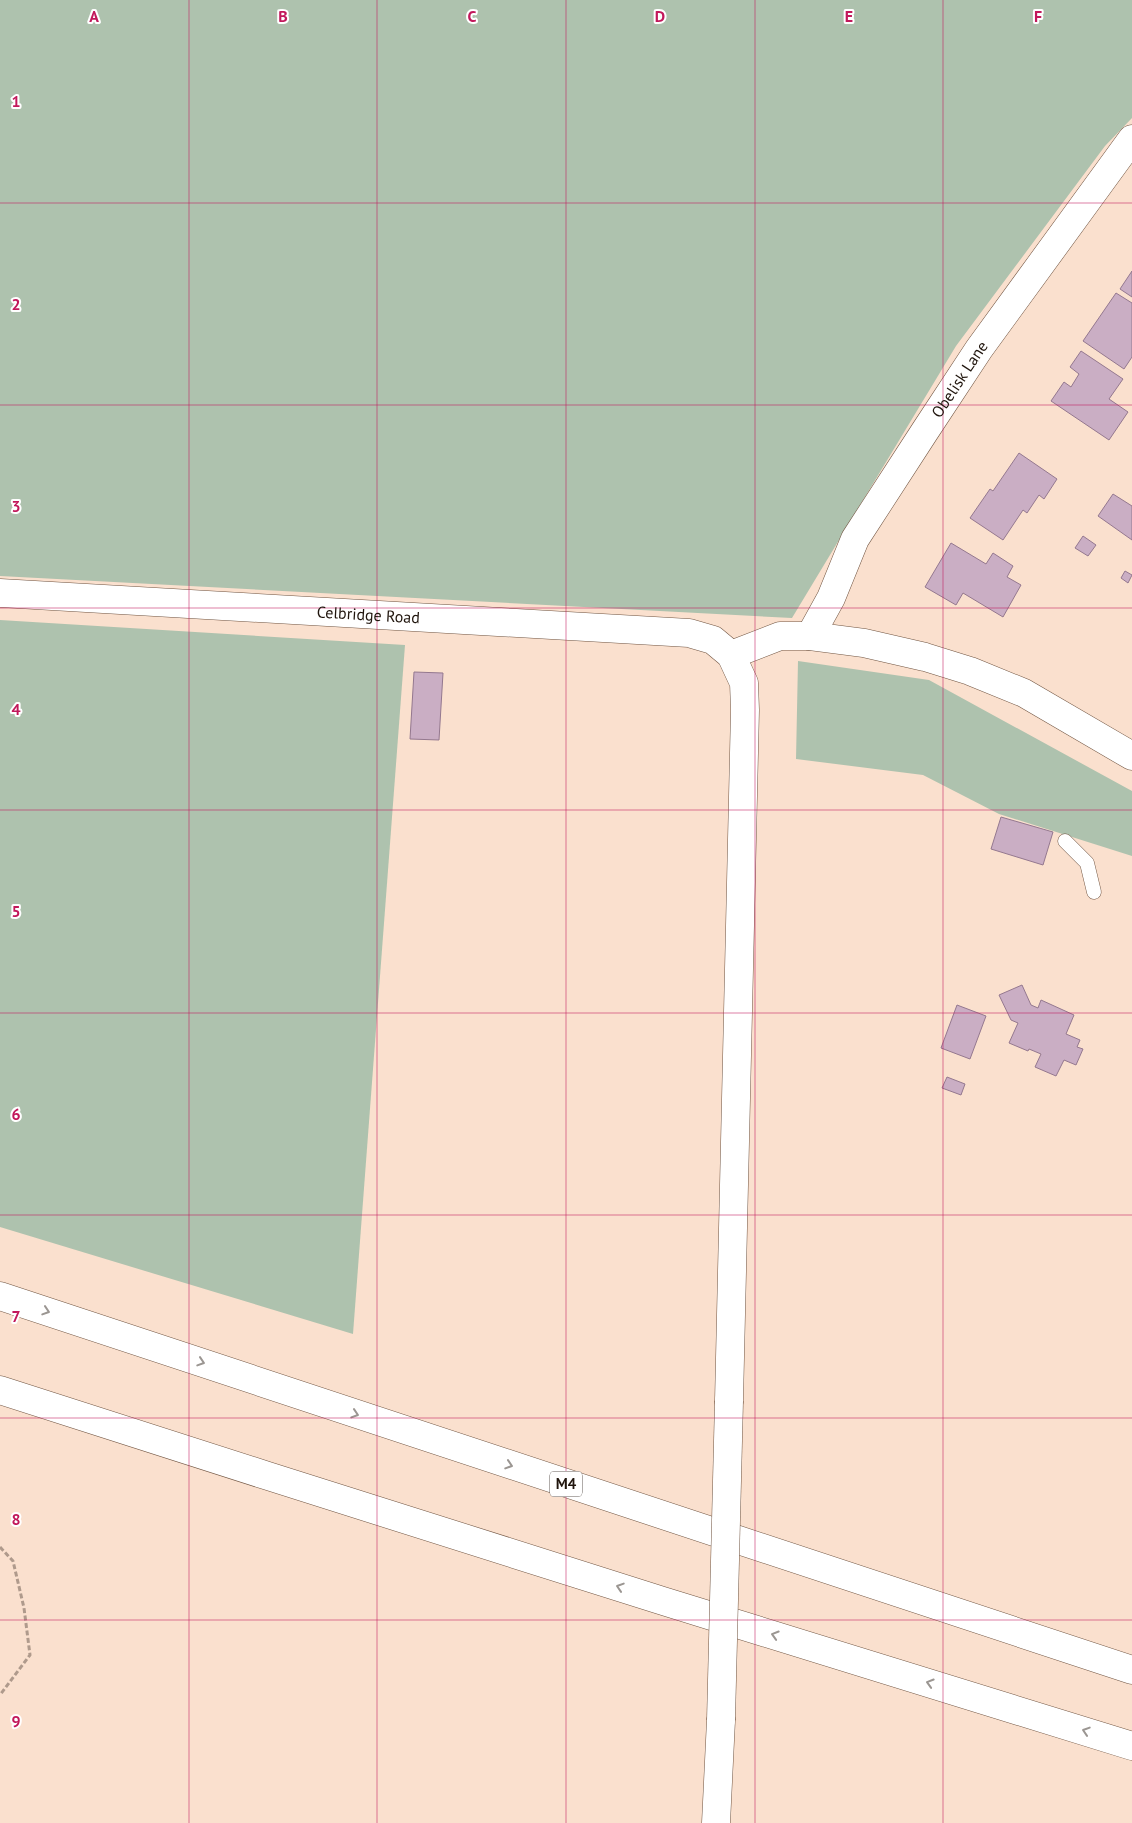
<svg xmlns="http://www.w3.org/2000/svg" width="1132" height="1823" font-family="'PT Sans',sans-serif">
	<rect width="100%" height="100%" fill="#fae0ce"/>
	<g fill="#aec2ae">
		<polygon points="0,0 1132,0 1132,118 1105,146 956,346 792,618 0,576"/>
		<polygon points="0,620 405,645 353,1334 0,1227"/>
		<polygon points="798,661 929,680 1132,791 1132,856 999,814 923,775 796,759"/>
	</g>
	<g fill="#caaec4" stroke="#94788f">
		<polygon points="1132,271 1132,297 1120,289"/>
		<polygon points="1116,293 1132,303 1132,357 1124,369 1083,341"/>
		<polygon points="1081,351 1123,379 1109,399 1128,412 1109,440 1051,401 1064,382 1071,387 1079,374 1070,367"/>
		<polygon points="1019,453 1057,479 1044,499 1039,495 1027,513 1023,510 1003,540 970,518 990,489 993,491"/>
		<polygon points="1113,494 1132,506 1132,540 1098,516"/>
		<polygon points="1083,536 1096,545 1088,556 1075,548"/>
		<polygon points="951,543 986,564 993,553 1013,566 1007,577 1021,585 1003,617 963,593 956,605 925,587"/>
		<polygon points="1125,571 1132,575 1128,583 1121,578"/>
		<polygon points="414,672 443,673 439,740 410,739"/>
		<polygon points="1001,817 1053,832 1043,865 991,849"/>
		<polygon points="1022,985 1031,1005 1038,1008 1041,1000 1074,1015 1066,1034 1080,1040 1077,1047 1083,1049 1076,1065 1064,1060 1056,1076 1035,1067 1041,1054 1029,1049 1028,1051 1009,1043 1018,1023 1011,1020 999,995"/>
		<polygon points="957,1005 986,1016 970,1059 941,1048"/>
		<polygon points="947,1077 965,1084 961,1095 942,1088"/>
	</g>
	<g fill="none" stroke-linecap="round" stroke-linejoin="round">
		<g stroke="#715542" stroke-width="15">
			<polyline id="lane" points="1065,841 1087,863 1094,892"/>
		</g>
		<g stroke="#715542" stroke-width="29">
			<g id="street">
				<path id="s1" d="M 810,636 L 831,598 L 855,539 L 925,431 L 979,349 L 1132,139"/>
				<polyline points="731,655 780,636 810,636 864,643 925,657 970,671 1024,693 1132,756"/>
			</g>
		</g>
		<g stroke="#715542" stroke-width="29">
			<g id="secondary">
				<path id="s2" d="M 0,593 L 689,633 L 713,640 L 731,655 L 744,683 L 745,710 L 729,1401"/>
				<polyline points="716,1823 721,1720"/>
			</g>
		</g>
		<g stroke="#715542" stroke-width="29">
			<g id="highway">
				<polyline points="0,1296 1132,1670"/>
				<polyline points="0,1390 268,1476 663,1601 1132,1746"/>
			</g>
		</g>
		<polyline stroke="#af9a8c" stroke-width="3" stroke-dasharray="5 2.5" stroke-linecap="butt" points="0,1547 13,1561 24,1608 30,1655 0,1695"/>
		<use href="#lane" stroke="#fff" stroke-width="14"/>
		<use href="#street" stroke="#fff" stroke-width="28"/>
		<use href="#secondary" stroke="#fff" stroke-width="28"/>
		<use href="#highway" stroke="#fff" stroke-width="28"/>
		<g stroke="#715542" stroke-width="29" stroke-linecap="butt">
			<polyline id="secondary-bridge" points="721,1720 729,1401"/>
		</g>
		<use href="#secondary-bridge" stroke="#fff" stroke-width="28"/>
	</g>
	<defs><path id="oneway-chevron" d="M-2-3.5L2.5 0L-2 3.5" fill="none" stroke-width="1.6" stroke-linecap="round" stroke-linejoin="round" transform="scale(1.25)"/></defs>
	<g stroke="#9b9692">
		<use href="#oneway-chevron" transform="translate(46 1311) rotate(18)"/>
		<use href="#oneway-chevron" transform="translate(201 1362) rotate(18)"/>
		<use href="#oneway-chevron" transform="translate(355 1414) rotate(18)"/>
		<use href="#oneway-chevron" transform="translate(509 1465) rotate(18)"/>
		<use href="#oneway-chevron" transform="translate(620 1587) rotate(-162)"/>
		<use href="#oneway-chevron" transform="translate(775 1635) rotate(-163)"/>
		<use href="#oneway-chevron" transform="translate(930 1683) rotate(-163)"/>
		<use href="#oneway-chevron" transform="translate(1086 1731) rotate(-162)"/>
	</g>
	<path fill="none" stroke="#c2185b" stroke-width="1" stroke-opacity="0.55" d="M 189,0 L 189,1823M 377,0 L 377,1823M 566,0 L 566,1823M 755,0 L 755,1823M 943,0 L 943,1823M 0,203 L 1132,203M 0,405 L 1132,405M 0,608 L 1132,608M 0,810 L 1132,810M 0,1013 L 1132,1013M 0,1215 L 1132,1215M 0,1418 L 1132,1418M 0,1620 L 1132,1620"/>
	<g text-anchor="middle" stroke-width="4" stroke-linejoin="round" paint-order="stroke">
		<rect fill="#fff" stroke="#635b56" stroke-width="1" x="550" y="1471.5" width="32" height="25" rx="4"/>
		<g font-size="15" font-weight="bold" fill="#20150d">
			<text x="566" y="1489">M4</text>
		</g>
		<g font-size="16" fill="#20150d" stroke="#fff">
			<text dy="6" stroke="none"><textPath href="#s1" startOffset="298">Obelisk Lane</textPath></text>
			<text dy="6" stroke="none"><textPath href="#s2" startOffset="369">Celbridge Road</textPath></text>
		</g>
	</g>
	<g font-size="16" text-anchor="middle" font-weight="bold" fill="#c2185b" stroke="#fff" stroke-width="4" stroke-linejoin="round" paint-order="stroke">
		<text x="94" y="22">A</text>
		<text x="283" y="22">B</text>
		<text x="472" y="22">C</text>
		<text x="660" y="22">D</text>
		<text x="849" y="22">E</text>
		<text x="1038" y="22">F</text>
		<text x="16" y="107">1</text>
		<text x="16" y="310">2</text>
		<text x="16" y="512">3</text>
		<text x="16" y="715">4</text>
		<text x="16" y="917">5</text>
		<text x="16" y="1120">6</text>
		<text x="16" y="1322">7</text>
		<text x="16" y="1525">8</text>
		<text x="16" y="1727">9</text>
	</g>
</svg>
